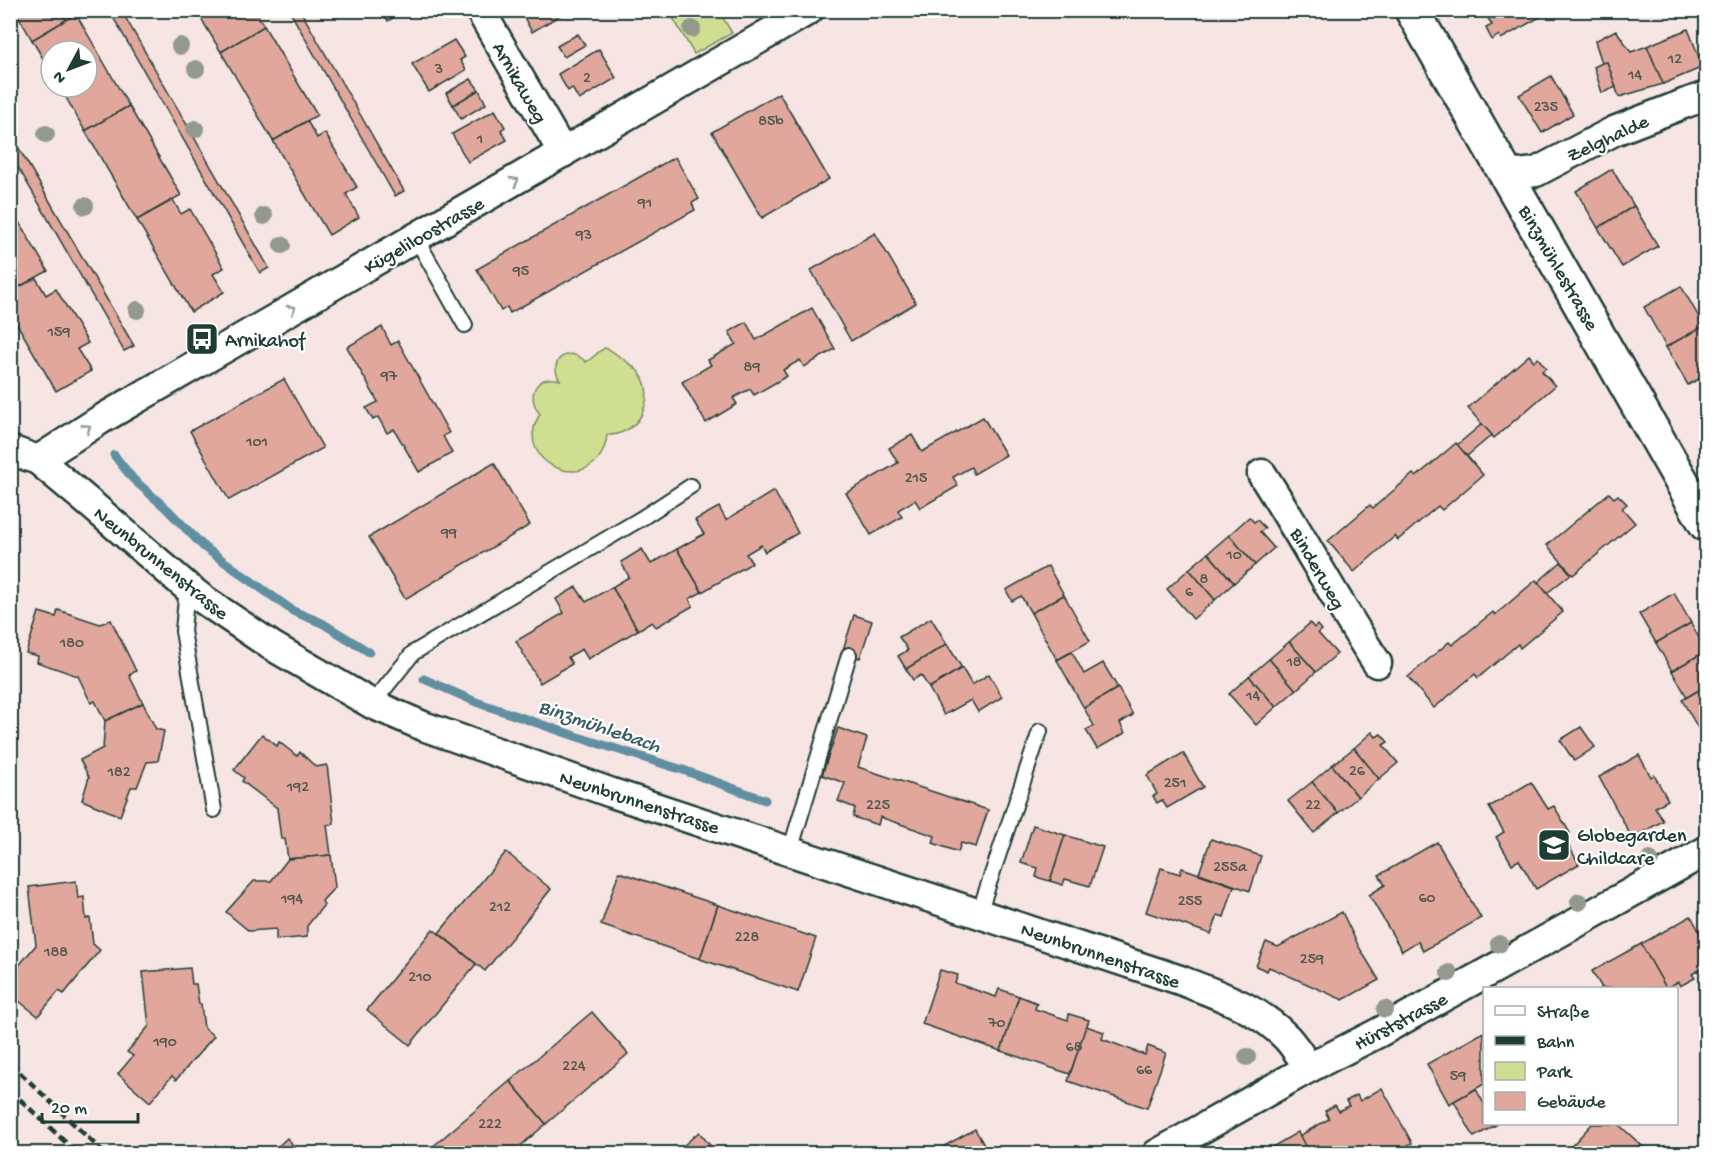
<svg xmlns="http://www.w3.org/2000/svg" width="1717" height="1164" font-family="'Gochi Hand',sans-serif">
	<rect width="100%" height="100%" fill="#f6e5e2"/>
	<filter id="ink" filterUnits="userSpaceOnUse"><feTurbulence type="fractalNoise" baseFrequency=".0167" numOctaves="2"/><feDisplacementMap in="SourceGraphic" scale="12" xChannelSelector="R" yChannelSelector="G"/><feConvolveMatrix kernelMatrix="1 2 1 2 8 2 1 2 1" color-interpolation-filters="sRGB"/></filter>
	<g filter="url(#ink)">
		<g fill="#cfde91" stroke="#778e62" stroke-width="1.5">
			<polygon points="669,11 719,11 732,33 694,54"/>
			<path d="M 605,348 C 613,350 614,353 620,357 C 628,363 635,366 641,375 C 654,396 643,425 620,433 C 616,435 611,435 607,435 C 600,500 508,467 540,414 C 525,396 536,373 560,380 C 547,361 568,344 586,362 C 594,358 596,352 605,348 Z"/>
		</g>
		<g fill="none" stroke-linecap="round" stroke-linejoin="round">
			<g stroke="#608fa2" stroke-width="9">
				<polyline points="114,455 133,479 167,509 204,547 293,611 322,623 369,652"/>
				<polyline points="424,679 476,702 578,737 683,770 765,800"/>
			</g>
		</g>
		<g fill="#e1a79d" stroke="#1f3d34" stroke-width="1.5">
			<polygon points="15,10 61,10 66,20 32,40"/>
			<polygon points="109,10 121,10 269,268 260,273"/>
			<polygon points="196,10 255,10 264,26 221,52"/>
			<polygon points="289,10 300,10 404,191 395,196"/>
			<polygon points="383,10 406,10 388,21"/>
			<polygon points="520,10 569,10 532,32"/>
			<polygon points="1483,10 1536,10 1540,17 1501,39 1499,35 1492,40 1486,28 1492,25"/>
			<polygon points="1700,10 1706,10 1706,23 1704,24"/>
			<polygon points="76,14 129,106 85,131 60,87 87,87 87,51 51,51 51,72 32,40"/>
			<polygon points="264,26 317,115 273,141 221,52"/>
			<polygon points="1688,29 1703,67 1663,84 1647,46"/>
			<polygon points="1616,30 1631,52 1647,46 1663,84 1619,97 1607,62 1602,63 1595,41"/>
			<polygon points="578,34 585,45 564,57 557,46"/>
			<polygon points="454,40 465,57 460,60 466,70 429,92 412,64"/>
			<polygon points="599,49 616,78 579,100 572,88 568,91 558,74"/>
			<polygon points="1607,62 1616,87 1602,93 1594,67 1602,63"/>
			<polygon points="1551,76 1573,114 1542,133 1519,95"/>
			<polygon points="471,79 479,90 453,105 446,93"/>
			<polygon points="479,90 486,104 461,119 453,105"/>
			<polygon points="779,93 829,179 762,218 712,132"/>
			<polygon points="129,106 181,195 137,220 85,131"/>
			<polygon points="495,110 505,127 501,130 507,140 468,162 452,134"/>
			<polygon points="307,121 317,138 325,133 357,187 346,194 359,217 329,235 273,141"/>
			<polygon points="10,133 134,346 124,351 10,153"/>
			<polygon points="675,157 699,199 692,203 695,210 510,313 507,307 501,311 477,269"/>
			<polygon points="1612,169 1634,206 1598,228 1576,191"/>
			<polygon points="173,200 181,214 190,209 224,268 213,274 224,292 191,312 137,220"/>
			<polygon points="1634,206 1658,246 1622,267 1598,228"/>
			<polygon points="10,207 48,271 10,292"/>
			<polygon points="875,233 916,303 851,341 811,270"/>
			<polygon points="36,278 46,295 56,289 88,343 77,349 91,371 56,391 10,312 10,292"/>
			<polygon points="1681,286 1704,326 1666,347 1644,307"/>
			<polygon points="812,308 835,349 804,367 800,360 783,370 787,376 754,395 750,389 733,398 737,404 706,423 682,382 711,365 708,360 736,344 729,332 746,322 756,340"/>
			<polygon points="1704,326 1706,330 1706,375 1688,385 1666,347"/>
			<polygon points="382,327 391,345 398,341 449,433 443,436 452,453 419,472 394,429 387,433 378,417 373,420 366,408 378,402 347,347"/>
			<polygon points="1529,355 1534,361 1538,358 1546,368 1542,371 1555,386 1494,438 1468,408"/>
			<polygon points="284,379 323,448 229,500 190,431"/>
			<polygon points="983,417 1006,455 974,474 971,467 953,477 958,486 920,508 915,500 898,510 902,517 871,535 846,493 898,463 889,448 912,435 922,452"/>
			<polygon points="1482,424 1492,435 1467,456 1457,445"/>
			<polygon points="1456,443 1483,475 1442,510 1438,506 1398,540 1395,536 1354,572 1328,541 1370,505 1373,508 1413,474 1416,477"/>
			<polygon points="494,463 530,525 405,599 369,537"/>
			<polygon points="774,491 798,533 765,552 761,545 746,554 752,563 702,592 677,549 704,534 695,520 719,507 726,520"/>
			<polygon points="1609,493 1614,498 1618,495 1627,504 1622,508 1635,523 1573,575 1547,545"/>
			<polygon points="1249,517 1254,522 1257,520 1265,528 1260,532 1274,548 1255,565 1229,535"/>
			<polygon points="1229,535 1255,565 1234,583 1208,553"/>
			<polygon points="642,549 651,564 677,549 702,592 689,599 693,606 656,627 652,622 638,630 612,587 629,577 621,562"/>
			<polygon points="1208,553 1234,583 1215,600 1189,569"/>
			<polygon points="1561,562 1571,574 1547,593 1538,582"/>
			<polygon points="1048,566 1064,595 1031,613 1021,596 1012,601 1006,590"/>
			<polygon points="1189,569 1215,600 1193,619 1167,589"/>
			<polygon points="1536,580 1563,612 1520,648 1518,644 1478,678 1475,674 1434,708 1408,677 1449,642 1452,645 1493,612 1495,615"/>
			<polygon points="576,587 586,602 612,587 638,630 588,659 582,649 568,657 572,664 540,683 516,641 564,613 556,599"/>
			<polygon points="1674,593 1691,623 1656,643 1639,614"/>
			<polygon points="1064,595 1090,641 1057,660 1031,613"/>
			<polygon points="58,610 100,624 111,620 136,671 129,675 143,703 105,721 95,701 91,703 78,676 37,662 38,656 26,653 39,612 56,617"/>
			<polygon points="854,615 872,621 860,658 842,653"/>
			<polygon points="931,618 947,644 906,669 898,656 908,650 899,637"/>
			<polygon points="1310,623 1314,628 1317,625 1321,630 1318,633 1337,654 1316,672 1289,642"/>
			<polygon points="1691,623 1706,651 1672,671 1656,643"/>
			<polygon points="1289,642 1316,672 1296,690 1269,659"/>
			<polygon points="947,644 962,668 929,688 921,675 913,680 906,669"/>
			<polygon points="1706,651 1706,686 1687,697 1672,671"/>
			<polygon points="1072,652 1084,674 1103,663 1118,688 1084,708 1057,660"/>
			<polygon points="1269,659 1296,690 1276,707 1249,676"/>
			<polygon points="962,668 972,685 989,674 1002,697 978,712 971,700 944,715 929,688"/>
			<polygon points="1249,676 1276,707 1256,725 1229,694"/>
			<polygon points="1706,686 1706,742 1682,700"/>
			<polygon points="1118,688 1133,715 1120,723 1125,733 1097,749 1086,730 1094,726 1084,708"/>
			<polygon points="143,703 156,729 164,731 158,761 147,762 137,787 131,787 120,816 82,800 89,777 80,760 103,748 105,721"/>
			<polygon points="1581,727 1595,747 1574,761 1560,740"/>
			<polygon points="838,728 867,738 858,767 988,810 976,847 961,843 958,852 933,843 935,836 880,817 878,825 853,817 855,808 838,801 845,783 822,775"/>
			<polygon points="1372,732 1376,737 1381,734 1388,742 1383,745 1398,763 1379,779 1354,748"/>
			<polygon points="262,734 277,746 279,742 297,756 300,752 316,767 327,765 334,824 327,825 331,855 288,859 285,839 281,839 277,808 242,781 244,778 234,770"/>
			<polygon points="1354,748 1379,779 1358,797 1332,765"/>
			<polygon points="1183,753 1203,787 1167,808 1162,800 1157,803 1153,796 1157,794 1147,775"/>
			<polygon points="1639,755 1651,777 1654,775 1668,800 1655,807 1663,821 1632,838 1599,777"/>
			<polygon points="1332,765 1358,797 1338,813 1312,782"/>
			<polygon points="1312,782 1338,813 1314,833 1288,801"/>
			<polygon points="1531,782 1548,809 1554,806 1570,833 1564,837 1579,864 1536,889 1519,860 1512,864 1496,837 1504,832 1489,807"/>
			<polygon points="1033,825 1065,835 1050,881 1036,877 1038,868 1021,863"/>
			<polygon points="1065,835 1103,847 1090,886 1065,879 1063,885 1050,881"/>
			<polygon points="1211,839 1261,856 1250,891 1199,873"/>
			<polygon points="1437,842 1481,918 1423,951 1418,941 1402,951 1369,895 1385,885 1379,875"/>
			<polygon points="506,852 551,889 485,971 439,933"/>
			<polygon points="331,855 335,887 322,901 324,905 307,926 307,937 276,940 276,929 249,931 226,912 254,881 271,881 288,859"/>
			<polygon points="1161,868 1180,874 1182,868 1234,886 1224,917 1218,915 1211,934 1146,912"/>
			<polygon points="619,872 718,905 700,959 601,925"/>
			<polygon points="76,881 78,898 84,897 86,919 90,918 93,944 100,950 64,994 59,991 38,1016 10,994 10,981 19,971 16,969 36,945 29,887"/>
			<polygon points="718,905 816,938 798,992 700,959"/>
			<polygon points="1342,912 1359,947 1379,980 1343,1000 1269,967 1267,971 1256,966 1266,942 1278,947"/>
			<polygon points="1691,916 1706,944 1706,966 1692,974 1695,978 1680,986 1678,982 1666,988 1641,944"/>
			<polygon points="433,929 476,964 410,1045 367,1010"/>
			<polygon points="1641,944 1666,988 1600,988 1602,988 1592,971"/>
			<polygon points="190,968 192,984 196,984 199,1004 201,1004 204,1028 214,1036 176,1080 172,1076 150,1102 118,1074 133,1056 127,1052 149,1026 143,972"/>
			<polygon points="940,970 958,975 955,983 996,997 999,989 1019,996 1001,1051 922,1024"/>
			<polygon points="1019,996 1037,1003 1035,1009 1068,1020 1069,1014 1089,1020 1070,1074 1001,1051"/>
			<polygon points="592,1012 628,1054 546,1124 510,1081"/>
			<polygon points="1086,1026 1104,1032 1102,1039 1145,1055 1148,1046 1166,1053 1147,1108 1068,1081"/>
			<polygon points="1484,1032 1484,1084 1449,1104 1427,1064"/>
			<polygon points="510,1081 546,1124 511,1154 436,1154 431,1148"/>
			<polygon points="1382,1088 1412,1143 1402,1149 1404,1152 1309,1154 1299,1136 1329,1119 1325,1111 1335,1105 1339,1111 1349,1106 1346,1101 1357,1095 1360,1101"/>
			<polygon points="1476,1089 1484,1104 1484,1124 1496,1125 1474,1137 1454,1101"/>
			<polygon points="1592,1124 1618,1124 1651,1154 1564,1154"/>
			<polygon points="975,1129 989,1154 942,1154 939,1149"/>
			<polygon points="699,1132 717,1154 674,1154"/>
			<polygon points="1298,1132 1309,1154 1260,1154"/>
			<polygon points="287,1138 300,1154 270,1154"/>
			<polygon points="855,1145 860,1154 842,1154"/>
		</g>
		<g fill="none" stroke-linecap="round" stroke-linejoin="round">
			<g stroke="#1f3d34" stroke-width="18">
				<g id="service">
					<polyline points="416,238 465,325"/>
					<polyline points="187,587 183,631 214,810"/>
					<polyline points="372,704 413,653 642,518 691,486"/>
					<polyline points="790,851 849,655"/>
					<polyline points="979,913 1040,731"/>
				</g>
			</g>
			<g stroke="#1f3d34" stroke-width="33">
				<g id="minor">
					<polyline points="480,10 563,153"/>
					<polyline points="1507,175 1536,172 1614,131 1686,103 1706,96"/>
					<path d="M 10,450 L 38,460 L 93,506 L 187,587 L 204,600 L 272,646 L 372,704 L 423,726 L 612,793 L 1180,980 C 1218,995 1257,1007 1287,1038 C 1295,1047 1302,1058 1309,1068"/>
					<polyline points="38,460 100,420 809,10"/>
					<path d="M 1262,474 C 1302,536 1336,601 1377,663"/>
					<polyline points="1157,1154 1309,1068 1378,1033 1706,851"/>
				</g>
			</g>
			<g stroke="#1f3d34" stroke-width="38">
				<polyline id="tertiary" points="1412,10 1706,524"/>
			</g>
			<use href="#service" stroke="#fff" stroke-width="14"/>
			<use href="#minor" stroke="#fff" stroke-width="28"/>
			<use href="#tertiary" stroke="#fff" stroke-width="33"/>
			<g stroke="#1f3d34" stroke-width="4.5" stroke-dasharray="9 4.5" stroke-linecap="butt">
				<polyline points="10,1063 105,1154"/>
				<polyline points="10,1090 78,1154"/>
			</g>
		</g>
		<g fill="#939a8d">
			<circle cx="692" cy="29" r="9"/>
			<circle cx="180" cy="46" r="9"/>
			<circle cx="196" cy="69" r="9"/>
			<circle cx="195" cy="129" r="9"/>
			<circle cx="46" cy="134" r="9"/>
			<circle cx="85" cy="206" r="9"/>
			<circle cx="264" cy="216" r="9"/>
			<circle cx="282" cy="245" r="9"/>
			<circle cx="137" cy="310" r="9"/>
			<circle cx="1650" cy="860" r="9"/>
			<circle cx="1579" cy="902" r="9"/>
			<circle cx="1499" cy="944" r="9"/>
			<circle cx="1449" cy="973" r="9"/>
			<circle cx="1385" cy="1009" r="9"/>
			<circle cx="1247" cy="1057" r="9"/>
		</g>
		<defs><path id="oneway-chevron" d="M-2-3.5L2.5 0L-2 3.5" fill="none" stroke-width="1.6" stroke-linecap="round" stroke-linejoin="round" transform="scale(1.5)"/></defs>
		<g stroke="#8f9e9a">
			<use href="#oneway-chevron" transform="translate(515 181) rotate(-30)"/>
			<use href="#oneway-chevron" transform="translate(292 309) rotate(-30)"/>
			<use href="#oneway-chevron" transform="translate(87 428) rotate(-33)"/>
		</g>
	</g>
	<defs>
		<g id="bus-square" transform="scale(1.725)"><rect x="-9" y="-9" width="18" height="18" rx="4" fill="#1f3d34" stroke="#fff"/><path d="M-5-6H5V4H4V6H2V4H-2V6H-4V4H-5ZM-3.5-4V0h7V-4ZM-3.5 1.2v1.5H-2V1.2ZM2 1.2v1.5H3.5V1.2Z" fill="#fff"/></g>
		<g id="school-square" transform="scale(1.725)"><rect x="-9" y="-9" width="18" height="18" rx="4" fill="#1f3d34" stroke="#fff"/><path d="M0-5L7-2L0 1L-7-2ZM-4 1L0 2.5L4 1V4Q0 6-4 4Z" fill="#fff"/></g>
	</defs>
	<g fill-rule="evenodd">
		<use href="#bus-square" x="202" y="339"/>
		<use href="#school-square" x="1554" y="845"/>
	</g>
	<g text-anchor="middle" stroke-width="4.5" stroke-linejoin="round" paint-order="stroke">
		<g font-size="16" fill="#50584e">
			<text x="1675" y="63">12</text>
			<text x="439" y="73">3</text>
			<text x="1635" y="79">14</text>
			<text x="587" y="82">2</text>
			<text x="1546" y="111">235</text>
			<text x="771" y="125">85b</text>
			<text x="480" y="143">1</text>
			<text x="645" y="207">91</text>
			<text x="584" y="239">93</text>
			<text x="521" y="275">95</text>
			<text x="59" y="336">159</text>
			<text x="752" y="371">89</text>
			<text x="389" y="380">97</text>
			<text x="257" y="446">101</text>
			<text x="916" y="482">215</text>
			<text x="449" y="537">99</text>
			<text x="1234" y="559">10</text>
			<text x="1204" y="583">8</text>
			<text x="1189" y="596">6</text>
			<text x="72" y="647">180</text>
			<text x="1294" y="666">18</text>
			<text x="1253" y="700">14</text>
			<text x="1357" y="775">26</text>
			<text x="119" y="776">182</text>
			<text x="1175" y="787">251</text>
			<text x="298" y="791">192</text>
			<text x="878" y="809">225</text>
			<text x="1313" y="809">22</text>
			<text x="1230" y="871">255a</text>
			<text x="1427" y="902">60</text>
			<text x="292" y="903">194</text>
			<text x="1190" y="905">255</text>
			<text x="500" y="911">212</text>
			<text x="747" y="941">228</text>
			<text x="56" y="956">188</text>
			<text x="1312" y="963">259</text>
			<text x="420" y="981">210</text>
			<text x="997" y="1027">70</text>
			<text x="165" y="1046">190</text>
			<text x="1074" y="1051">68</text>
			<text x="574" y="1070">224</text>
			<text x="1144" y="1074">66</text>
			<text x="1458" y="1080">59</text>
			<text x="490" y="1128">222</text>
		</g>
		<g font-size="20" fill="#1f3d34" stroke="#fff">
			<text transform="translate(521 82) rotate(60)" y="7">Arnikaweg</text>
			<text transform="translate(1607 137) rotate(-25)" y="7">Zelghalde</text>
			<text transform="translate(423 234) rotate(-30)" y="7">Kügeliloostrasse</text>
			<text transform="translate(1560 267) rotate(60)" y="7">Binzmühlestrasse</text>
			<text transform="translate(162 562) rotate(39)" y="7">Neunbrunnenstrasse</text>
			<text transform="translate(1319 568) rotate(60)" y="7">Binderweg</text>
			<text transform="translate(640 801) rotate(18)" y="7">Neunbrunnenstrasse</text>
			<text transform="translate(1101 954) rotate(19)" y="7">Neunbrunnenstrasse</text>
			<text transform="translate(1400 1020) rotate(-28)" y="7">Hürststrasse</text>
		</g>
		<g font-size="20" fill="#1f3d34" stroke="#fff" text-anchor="start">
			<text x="225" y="346">Arnikahof</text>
			<text x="1577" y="841">Globegarden<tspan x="1577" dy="23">Childcare</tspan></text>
		</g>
		<g font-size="21" font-style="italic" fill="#3a5f62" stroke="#fff">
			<text transform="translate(600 725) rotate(19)" y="7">Binzmühlebach</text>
		</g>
	</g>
	<rect width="1717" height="1164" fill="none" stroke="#fff" stroke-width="36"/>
	<rect x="18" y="18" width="1681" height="1128" fill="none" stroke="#1f3d34" stroke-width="2" filter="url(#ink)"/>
	<rect x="1483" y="987" width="195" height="138" fill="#ffffff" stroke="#a5b1ae" stroke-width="1.5"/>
	<rect x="1495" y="1006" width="30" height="9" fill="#ffffff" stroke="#a5b1ae" stroke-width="1.5"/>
	<text x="1537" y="1017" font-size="18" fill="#1f3d34">Straße</text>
	<rect x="1495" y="1036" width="30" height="9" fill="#1f3d34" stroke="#a5b1ae" stroke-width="1.5"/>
	<text x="1537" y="1047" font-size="18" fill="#1f3d34">Bahn</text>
	<rect x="1495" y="1062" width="30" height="18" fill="#cfde91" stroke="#a5b1ae" stroke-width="1.5"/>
	<text x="1537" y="1077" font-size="18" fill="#1f3d34">Park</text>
	<rect x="1495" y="1092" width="30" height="18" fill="#e1a79d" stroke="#a5b1ae" stroke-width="1.5"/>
	<text x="1537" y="1107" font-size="18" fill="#1f3d34">Gebäude</text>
	<g transform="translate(69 69) rotate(229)"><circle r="28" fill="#ffffff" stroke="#a5b1ae" stroke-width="1.5"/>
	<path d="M0-4.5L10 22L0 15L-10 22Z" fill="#1f3d34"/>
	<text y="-9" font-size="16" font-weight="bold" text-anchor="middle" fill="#1f3d34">N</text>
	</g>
	<path d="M42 1113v9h96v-9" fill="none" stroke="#1f3d34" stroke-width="3"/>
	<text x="51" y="1113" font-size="18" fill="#1f3d34" stroke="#ffffff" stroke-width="4.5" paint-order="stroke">20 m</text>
</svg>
